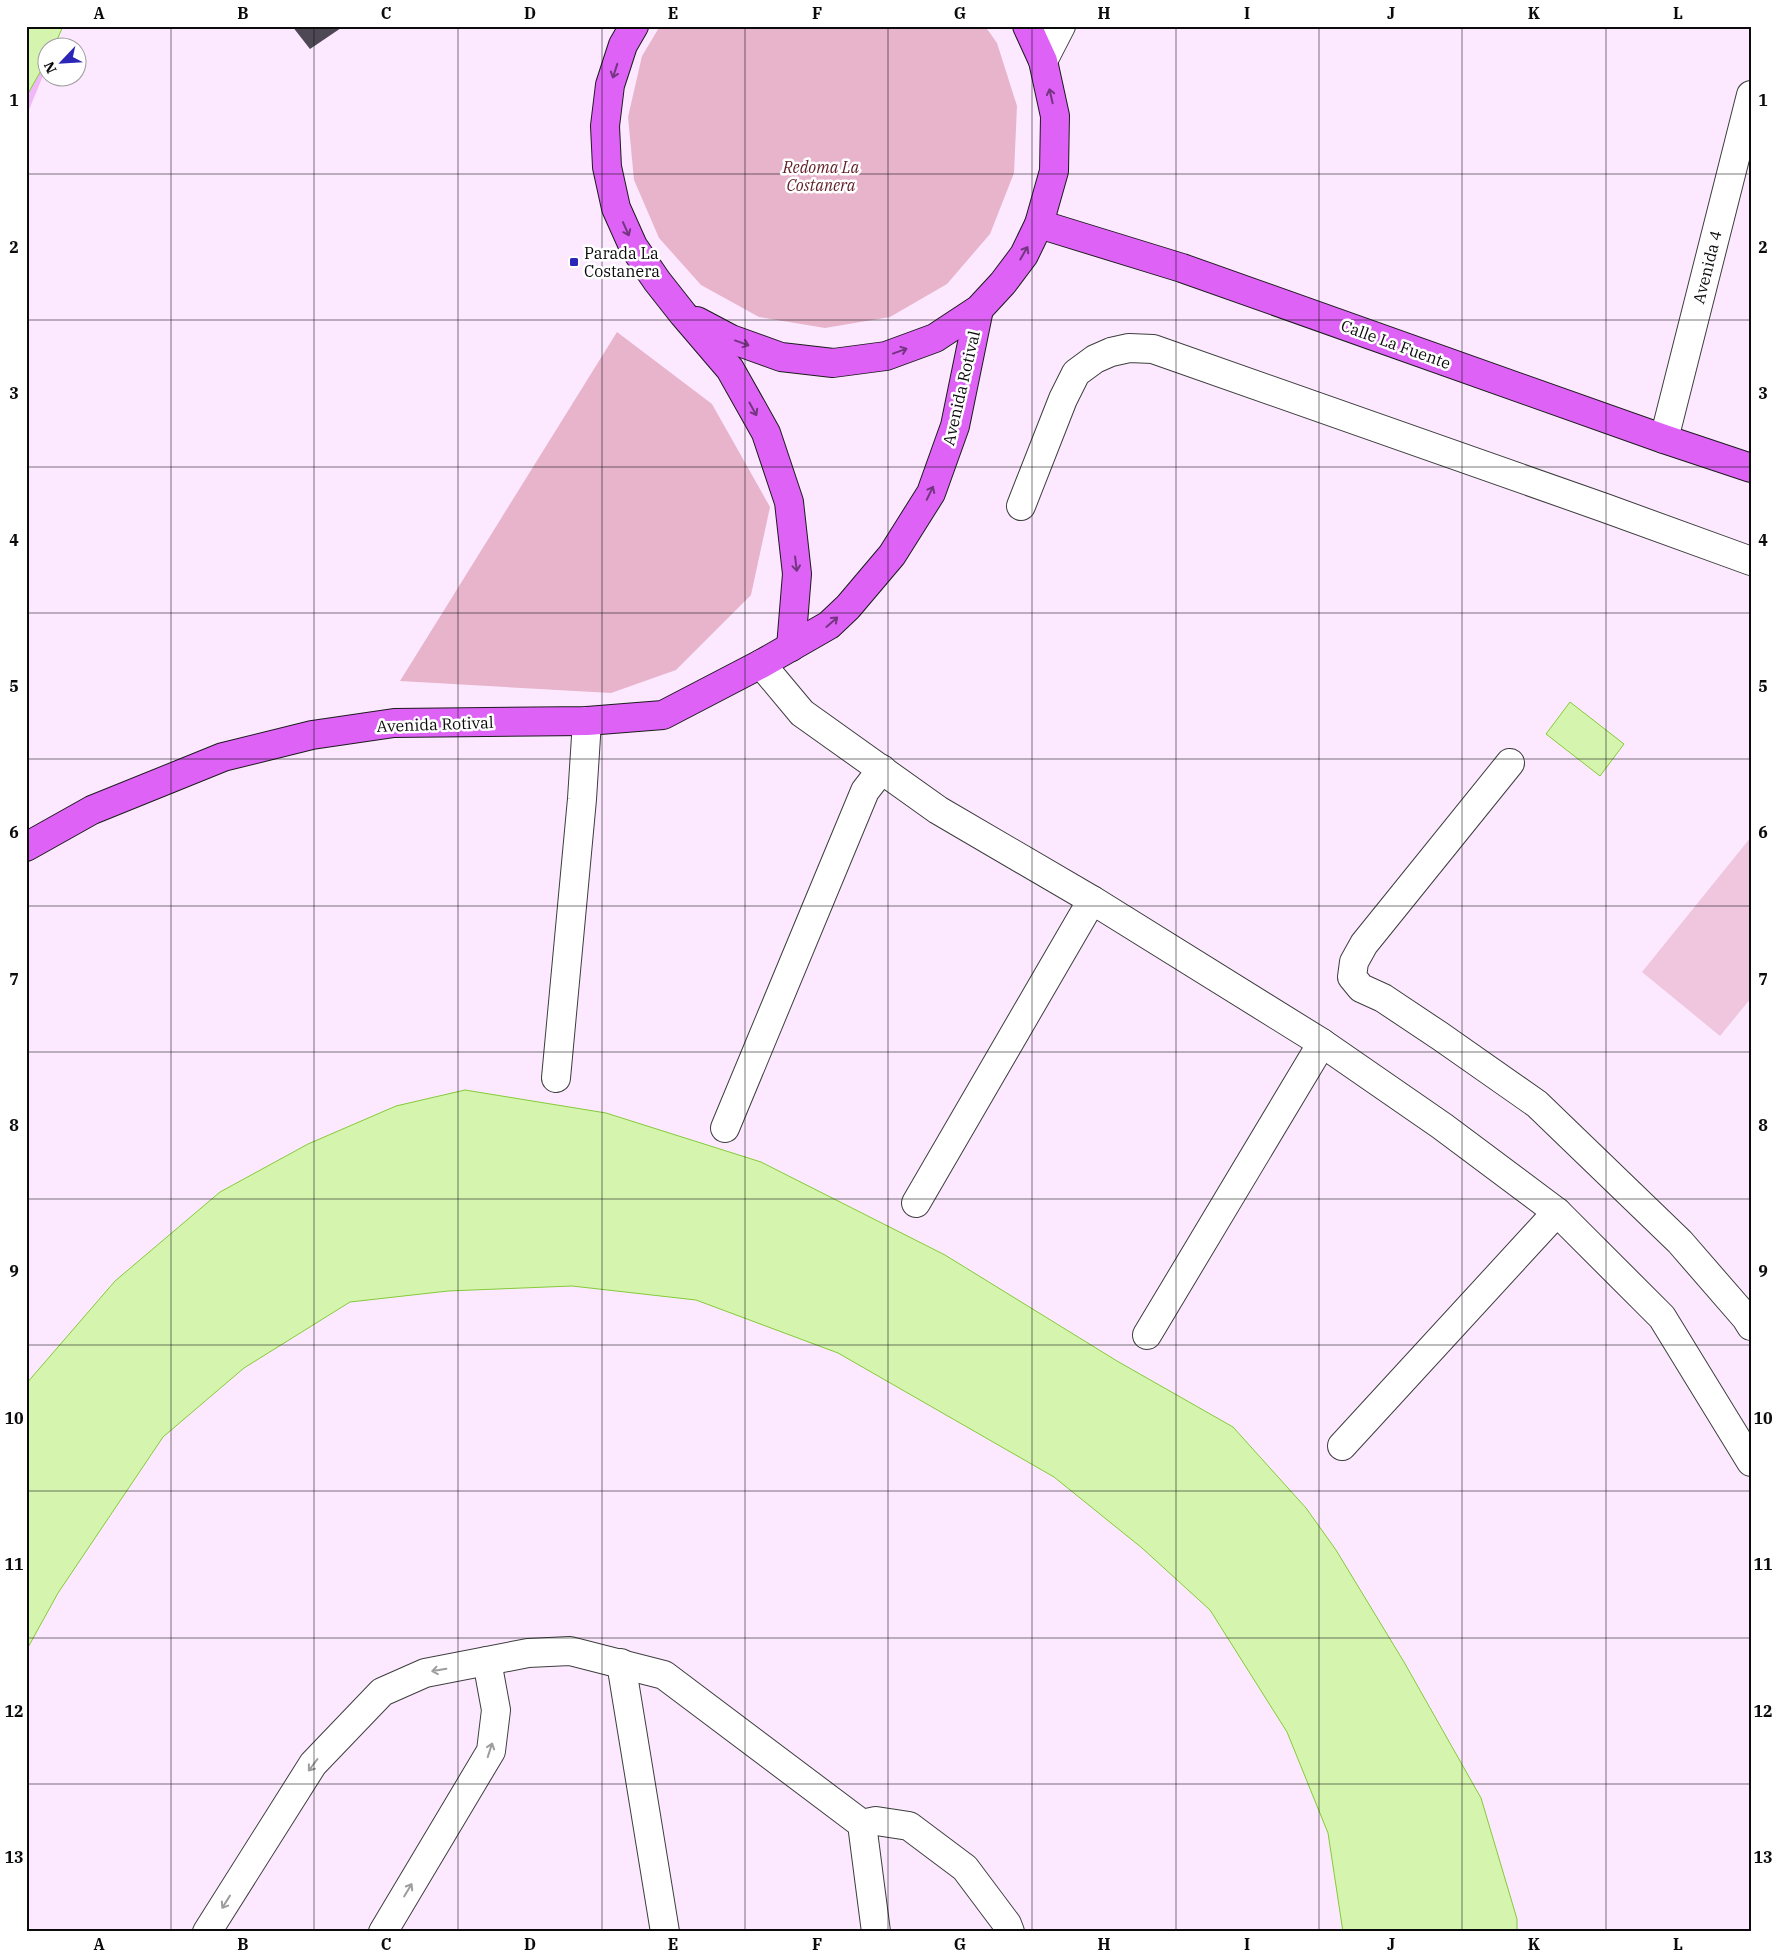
<svg xmlns="http://www.w3.org/2000/svg" width="1777" height="1958" font-family="'IBM Plex Serif',serif">
	<rect width="100%" height="100%" fill="#fce9ff"/>
	<g fill="#e7b4cb">
		<polygon points="660,26 985,26 997,43 1017,106 1014,173 990,234 947,284 890,317 825,328 759,317 701,285 659,238 634,180 628,117 642,56"/>
		<polygon points="617,332 712,404 770,507 751,595 676,670 611,693 400,681"/>
	</g>
	<polygon fill="#f0b7f9" points="47,60 47,66 26,117 26,97"/>
	<polygon fill="#efc6de" points="1751,837 1751,998 1720,1036 1642,972"/>
	<g fill="#d5f5af" stroke="#84ca38">
		<polygon points="26,26 63,26 54,47 48,48 47,60 26,97"/>
		<polygon points="1570,702 1624,744 1600,776 1546,734"/>
		<polygon points="465,1090 606,1113 761,1162 945,1255 1117,1361 1233,1427 1306,1508 1336,1550 1404,1662 1481,1798 1517,1919 1517,1932 1343,1932 1328,1833 1287,1732 1210,1610 1142,1548 1054,1477 838,1353 696,1300 572,1286 448,1291 350,1302 244,1368 163,1437 58,1593 26,1651 26,1384 115,1281 220,1192 308,1144 396,1106"/>
	</g>
	<polygon fill="#4d4853" points="292,26 344,26 310,49"/>
	<g fill="none" stroke-linecap="round" stroke-linejoin="round">
		<g stroke="#3e3e3e" stroke-width="30">
			<g id="minor">
				<polyline points="1043,61 1061,26"/>
				<polyline points="1664,439 1751,95"/>
				<polyline points="1021,506 1063,399 1076,373 1095,359 1111,352 1129,348 1153,349 1605,508 1751,561"/>
				<polyline points="761,664 802,713 938,810 1092,900 1322,1043 1442,1126 1557,1212 1662,1317 1751,1462"/>
				<polyline points="1510,763 1364,944 1354,962 1352,977 1361,988 1383,998 1440,1036 1537,1104 1680,1242 1746,1318 1751,1326"/>
				<polyline points="556,1078 582,799 587,721"/>
				<polyline points="725,1128 865,791 882,769"/>
				<polyline points="916,1203 1092,900"/>
				<polyline points="1147,1335 1322,1043"/>
				<polyline points="1342,1446 1557,1212"/>
				<polyline points="621,1663 665,1932"/>
				<polyline points="862,1824 876,1821 909,1826 965,1868 1007,1924 1010,1932"/>
				<polyline points="207,1932 313,1764 382,1692 425,1673 528,1653 570,1651 664,1675 862,1824 876,1932"/>
				<polyline points="383,1932 491,1751 496,1710 487,1661"/>
			</g>
		</g>
		<g stroke="#1c1c1c" stroke-width="30">
			<g id="major">
				<polyline points="634,26 623,45 610,85 605,126 607,167 616,208 633,246 657,281 683,314 730,369 766,433 789,502 797,574 791,647"/>
				<polyline points="1039,224 1182,268 1664,439 1751,468"/>
				<polyline points="697,321 731,339 781,357 833,363 886,356 935,338 979,309 1003,283 1024,255 1039,224 1054,171 1055,116 1043,61 1027,26"/>
				<polyline points="26,847 92,810 223,757 312,735 394,723 587,721 663,715 761,664 829,625 848,607 892,555 931,493 955,426 979,309"/>
			</g>
		</g>
		<use href="#minor" stroke="#fff" stroke-width="28"/>
		<use href="#major" stroke="#de62f6" stroke-width="28"/>
	</g>
	<defs><path id="oneway-shaft" d="M-6 0H5M1.5-3L5.5 0L1.5 3" fill="none" stroke-width="1.6" stroke-linecap="round" stroke-linejoin="round" transform="scale(1.25)"/></defs>
	<g stroke="#743680">
		<use href="#oneway-shaft" transform="translate(615 71) rotate(108)"/>
		<use href="#oneway-shaft" transform="translate(1051 96) rotate(-103)"/>
		<use href="#oneway-shaft" transform="translate(626 229) rotate(66)"/>
		<use href="#oneway-shaft" transform="translate(1024 253) rotate(-60)"/>
		<use href="#oneway-shaft" transform="translate(742 343) rotate(20)"/>
		<use href="#oneway-shaft" transform="translate(900 351) rotate(-20)"/>
		<use href="#oneway-shaft" transform="translate(753 409) rotate(61)"/>
		<use href="#oneway-shaft" transform="translate(930 493) rotate(-64)"/>
		<use href="#oneway-shaft" transform="translate(796 564) rotate(83)"/>
		<use href="#oneway-shaft" transform="translate(832 622) rotate(-41)"/>
	</g>
	<g stroke="#9d9d9d">
		<use href="#oneway-shaft" transform="translate(439 1670) rotate(170)"/>
		<use href="#oneway-shaft" transform="translate(490 1750) rotate(-72)"/>
		<use href="#oneway-shaft" transform="translate(313 1765) rotate(127)"/>
		<use href="#oneway-shaft" transform="translate(408 1890) rotate(-59)"/>
		<use href="#oneway-shaft" transform="translate(226 1902) rotate(122)"/>
	</g>
	<path fill="none" stroke="#0b0b0b" stroke-width="1" stroke-opacity="0.55" d="M 171,26 L 171,1932M 314,26 L 314,1932M 458,26 L 458,1932M 602,26 L 602,1932M 745,26 L 745,1932M 888,26 L 888,1932M 1032,26 L 1032,1932M 1176,26 L 1176,1932M 1319,26 L 1319,1932M 1462,26 L 1462,1932M 1606,26 L 1606,1932M 26,174 L 1751,174M 26,320 L 1751,320M 26,467 L 1751,467M 26,613 L 1751,613M 26,759 L 1751,759M 26,906 L 1751,906M 26,1052 L 1751,1052M 26,1199 L 1751,1199M 26,1345 L 1751,1345M 26,1491 L 1751,1491M 26,1638 L 1751,1638M 26,1784 L 1751,1784"/>
	<rect fill="#2b26b8" stroke="#fff" stroke-width="2" x="569" y="257" width="10" height="10" rx="2.5"/>
	<g text-anchor="middle" stroke-width="5" stroke-linejoin="round" paint-order="stroke">
		<g font-size="16" font-style="italic" fill="#611d26" stroke="#fff">
			<text x="821" y="173">Redoma La<tspan x="821" dy="18">Costanera</tspan></text>
		</g>
		<g font-size="16" fill="#0b0b0b" stroke="#fff" text-anchor="start">
			<text x="584" y="259">Parada La<tspan x="584" dy="18">Costanera</tspan></text>
		</g>
		<g font-size="16" fill="#0b0b0b" stroke="#fff">
			<text transform="translate(1707 267) rotate(-76)" y="6">Avenida 4</text>
			<text transform="translate(1396 344) rotate(20)" y="6">Calle La Fuente</text>
			<text transform="translate(961 388) rotate(-77)" y="6">Avenida Rotival</text>
			<text transform="translate(435 724) rotate(-2)" y="6">Avenida Rotival</text>
		</g>
	</g>
	<rect width="1777" height="1958" fill="none" stroke="#ffffff" stroke-width="55"/>
	<g transform="translate(62 62) rotate(245)"><circle r="24" fill="#ffffff" stroke="#9d9d9d"/>
	<path d="M0-4L9 19L0 12L-9 19Z" fill="#2b26b8"/>
	<text y="-8" font-size="14" font-weight="bold" text-anchor="middle" fill="#0b0b0b">N</text>
	</g>
	<rect x="28" y="28" width="1722" height="1902" fill="none" stroke="#0b0b0b" stroke-width="2"/>
	<g font-size="16" text-anchor="middle" font-weight="bold" fill="#0b0b0b">
		<text x="99" y="19">A</text>
		<text x="243" y="19">B</text>
		<text x="386" y="19">C</text>
		<text x="530" y="19">D</text>
		<text x="673" y="19">E</text>
		<text x="817" y="19">F</text>
		<text x="960" y="19">G</text>
		<text x="1104" y="19">H</text>
		<text x="1247" y="19">I</text>
		<text x="1391" y="19">J</text>
		<text x="1534" y="19">K</text>
		<text x="1678" y="19">L</text>
		<text x="14" y="106">1</text>
		<text x="1763" y="106">1</text>
		<text x="14" y="253">2</text>
		<text x="1763" y="253">2</text>
		<text x="14" y="399">3</text>
		<text x="1763" y="399">3</text>
		<text x="14" y="546">4</text>
		<text x="1763" y="546">4</text>
		<text x="14" y="692">5</text>
		<text x="1763" y="692">5</text>
		<text x="14" y="838">6</text>
		<text x="1763" y="838">6</text>
		<text x="14" y="985">7</text>
		<text x="1763" y="985">7</text>
		<text x="14" y="1131">8</text>
		<text x="1763" y="1131">8</text>
		<text x="14" y="1277">9</text>
		<text x="1763" y="1277">9</text>
		<text x="14" y="1424">10</text>
		<text x="1763" y="1424">10</text>
		<text x="14" y="1570">11</text>
		<text x="1763" y="1570">11</text>
		<text x="14" y="1717">12</text>
		<text x="1763" y="1717">12</text>
		<text x="14" y="1863">13</text>
		<text x="1763" y="1863">13</text>
		<text x="99" y="1950">A</text>
		<text x="243" y="1950">B</text>
		<text x="386" y="1950">C</text>
		<text x="530" y="1950">D</text>
		<text x="673" y="1950">E</text>
		<text x="817" y="1950">F</text>
		<text x="960" y="1950">G</text>
		<text x="1104" y="1950">H</text>
		<text x="1247" y="1950">I</text>
		<text x="1391" y="1950">J</text>
		<text x="1534" y="1950">K</text>
		<text x="1678" y="1950">L</text>
	</g>
</svg>
